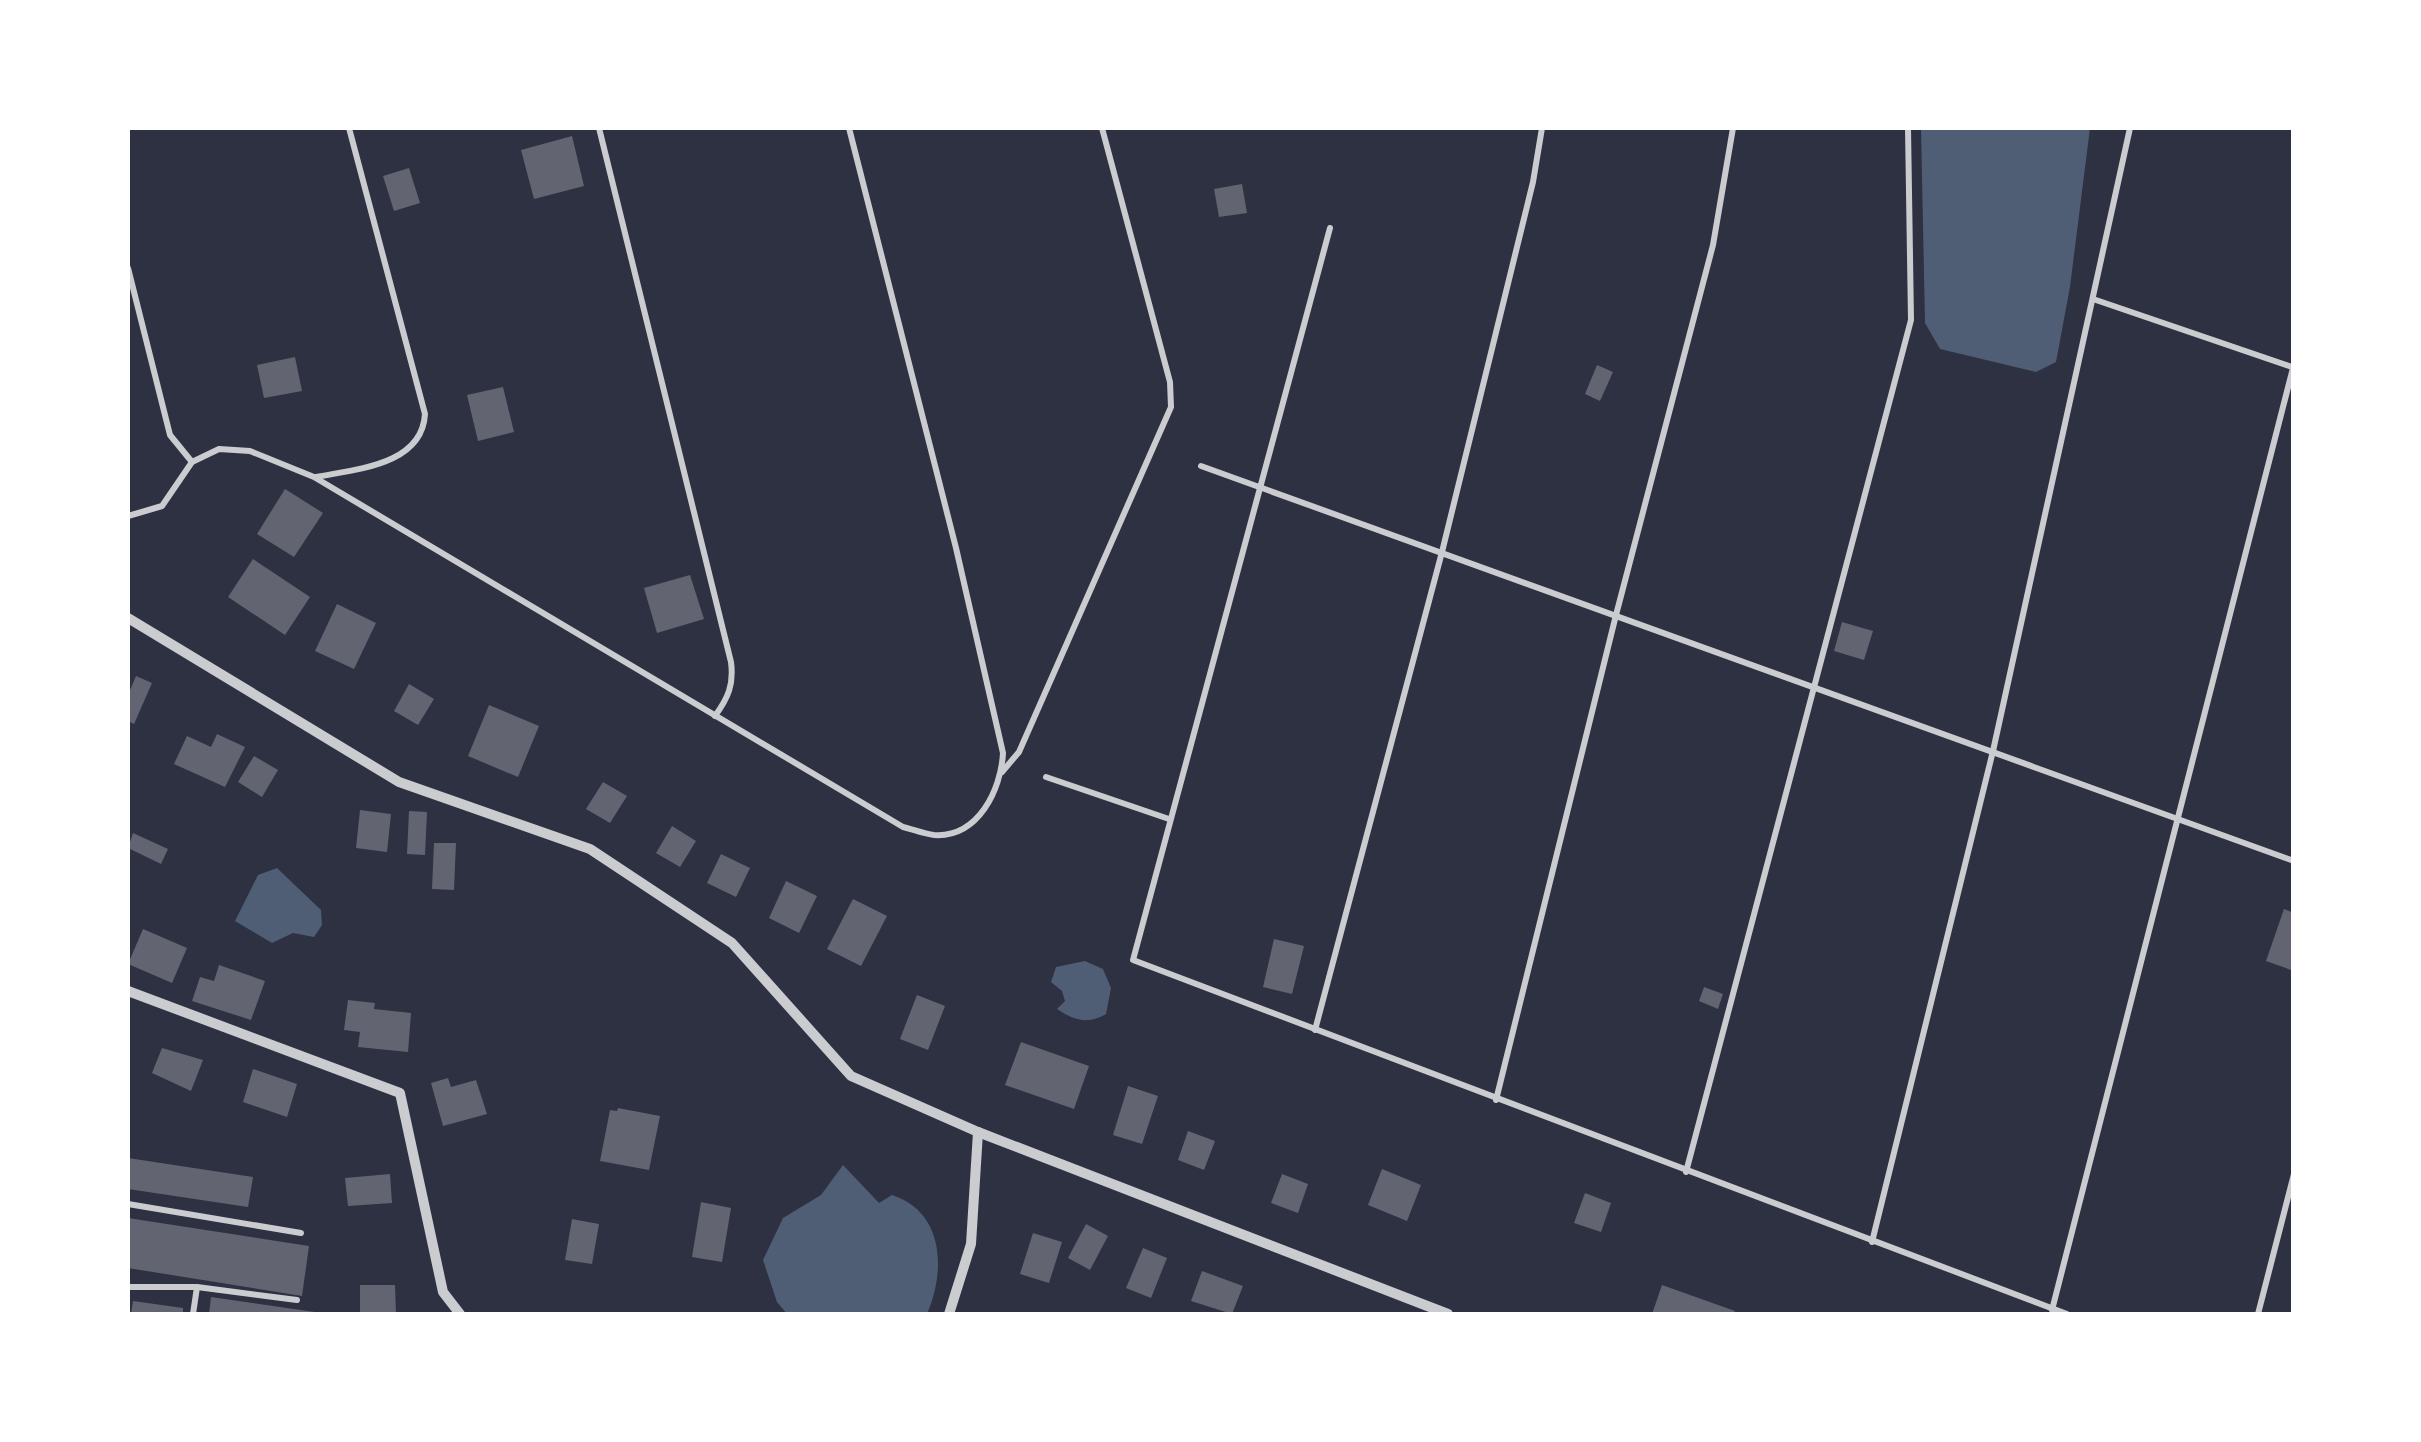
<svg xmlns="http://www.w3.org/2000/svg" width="2421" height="1442" font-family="'Noto Sans',sans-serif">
	<rect width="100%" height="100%" fill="#2d3142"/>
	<g fill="#4f5d75">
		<polygon points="1921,128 2090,128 2070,287 2056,362 2036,372 1940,349 1925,323"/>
		<polygon points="277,868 321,910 322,925 314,937 293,933 272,943 235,921 258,875"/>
		<path d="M 1085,961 L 1103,969 L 1111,988 L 1106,1014 C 1088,1025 1073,1020 1057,1009 L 1065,1001 L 1062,991 L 1051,982 L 1056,967 Z"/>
		<path d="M 843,1165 L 879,1203 L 892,1195 C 944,1212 946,1270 927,1314 L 787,1314 L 777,1302 L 763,1260 L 783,1218 L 821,1195 Z"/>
	</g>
	<g fill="#626471">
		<polygon points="572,136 584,186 534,199 521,150"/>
		<polygon points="409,168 420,203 394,211 383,176"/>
		<polygon points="1242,184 1247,213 1219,217 1214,189"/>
		<polygon points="295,357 302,391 264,398 257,365"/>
		<polygon points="1597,365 1613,372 1600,401 1585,394"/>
		<polygon points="503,387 514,432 478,441 467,395"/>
		<polygon points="285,489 323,513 294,557 257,534"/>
		<polygon points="253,559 310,597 285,635 228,597"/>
		<polygon points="690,575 704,619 657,633 644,588"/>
		<polygon points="337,604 376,623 354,669 315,651"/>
		<polygon points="1842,622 1873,631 1864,660 1834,651"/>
		<polygon points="136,676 152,683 134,724 128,721 128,695"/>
		<polygon points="409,684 434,699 418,725 394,711"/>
		<polygon points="489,705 539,726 518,777 468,756"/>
		<polygon points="217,734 245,747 225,787 174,764 187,736 211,747"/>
		<polygon points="254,756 278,770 262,797 238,782"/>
		<polygon points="603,782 627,796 610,823 586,809"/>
		<polygon points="360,810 391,814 387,852 356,848"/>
		<polygon points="409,811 427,812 425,855 407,854"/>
		<polygon points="672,826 696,841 680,867 656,853"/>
		<polygon points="133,833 168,849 161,864 128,848"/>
		<polygon points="434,843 456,843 454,890 432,889"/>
		<polygon points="721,854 750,868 736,897 707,883"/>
		<polygon points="786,881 817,896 799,933 769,918"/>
		<polygon points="853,899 887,916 861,966 827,949"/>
		<polygon points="2284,909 2294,913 2294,971 2266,961"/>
		<polygon points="143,929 187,948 172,983 128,964"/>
		<polygon points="1274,939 1304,946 1292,994 1263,987"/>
		<polygon points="219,965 265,981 251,1020 192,1001 200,977 214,981"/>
		<polygon points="1704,987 1723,994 1718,1009 1699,1001"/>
		<polygon points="917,995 945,1006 928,1050 900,1039"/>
		<polygon points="348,1000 375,1003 374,1009 411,1013 408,1052 358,1047 360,1032 344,1030"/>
		<polygon points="1021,1042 1089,1066 1074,1109 1005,1085"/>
		<polygon points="162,1048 203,1060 191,1091 152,1073"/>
		<polygon points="253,1069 297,1084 287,1117 243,1102"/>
		<polygon points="448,1078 451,1087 476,1080 487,1114 443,1126 431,1083"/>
		<polygon points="1128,1086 1158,1096 1142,1144 1113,1135"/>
		<polygon points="618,1108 660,1116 649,1170 600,1161 610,1110 617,1111"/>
		<polygon points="1188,1131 1215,1141 1204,1170 1178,1160"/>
		<polygon points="128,1158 253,1177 248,1207 128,1189"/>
		<polygon points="1382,1169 1421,1185 1407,1221 1368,1205"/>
		<polygon points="390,1174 392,1203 348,1206 345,1178"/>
		<polygon points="1282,1174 1308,1184 1298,1213 1271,1203"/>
		<polygon points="1585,1193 1611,1203 1601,1232 1574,1223"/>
		<polygon points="701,1202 731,1208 722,1262 692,1257"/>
		<polygon points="128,1218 309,1246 302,1296 128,1268"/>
		<polygon points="572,1219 599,1224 592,1264 565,1260"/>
		<polygon points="1086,1224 1108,1236 1090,1270 1068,1258"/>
		<polygon points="1033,1233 1062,1242 1049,1283 1020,1274"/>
		<polygon points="1143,1248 1167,1258 1151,1298 1126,1288"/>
		<polygon points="1202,1271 1243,1286 1232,1314 1191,1301"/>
		<polygon points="360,1285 395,1285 396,1314 360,1314"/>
		<polygon points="1662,1285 1735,1311 1733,1314 1652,1314"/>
		<polygon points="211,1297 315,1312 315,1314 209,1314"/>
		<polygon points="133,1301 183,1308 183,1314 131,1314"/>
	</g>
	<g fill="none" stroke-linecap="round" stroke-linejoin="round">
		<g stroke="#caccd0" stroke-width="6">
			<path d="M 599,128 L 731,662 C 734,685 728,698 715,716"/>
			<polyline points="1330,228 1133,960 2067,1314"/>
			<polyline points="128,268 170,435 192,462"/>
			<polyline points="2093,299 2292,367"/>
			<polyline points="1201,466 2294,861"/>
			<path d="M 316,477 C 357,469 422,465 425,414 L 349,128"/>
			<path d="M 128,516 L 162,506 L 192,462 L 219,449 L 250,451 L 314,477 L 903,827 C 912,829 924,834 934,835 C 978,838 1001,790 1003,753 L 956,548 L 849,128"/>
			<polyline points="1002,772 1019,752 1171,407 1170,382 1102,128"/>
			<polyline points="1046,777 1169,819"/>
			<polyline points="1315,1030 1442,552 1533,182 1542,128"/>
			<polyline points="1496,1100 1616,615 1713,245 1733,128"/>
			<polyline points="1686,1172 1911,320 1908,128"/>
			<polyline points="128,1204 301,1233"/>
			<polyline points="1872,1242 1993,751 2130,128"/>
			<polyline points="128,1287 197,1287 297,1300"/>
			<polyline points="2052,1310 2294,364"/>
			<polyline points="193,1314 197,1287"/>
			<polyline points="2258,1314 2294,1174"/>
		</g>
		<g stroke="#caccd0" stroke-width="10">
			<polyline points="128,618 399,782 590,849 732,943 851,1076 978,1132 1448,1314"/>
			<polyline points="128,991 400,1093 443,1292 460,1314"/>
			<polyline points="949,1314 971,1244 978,1132"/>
		</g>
	</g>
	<rect width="2421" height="1442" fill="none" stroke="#ffffff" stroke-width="260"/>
</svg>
